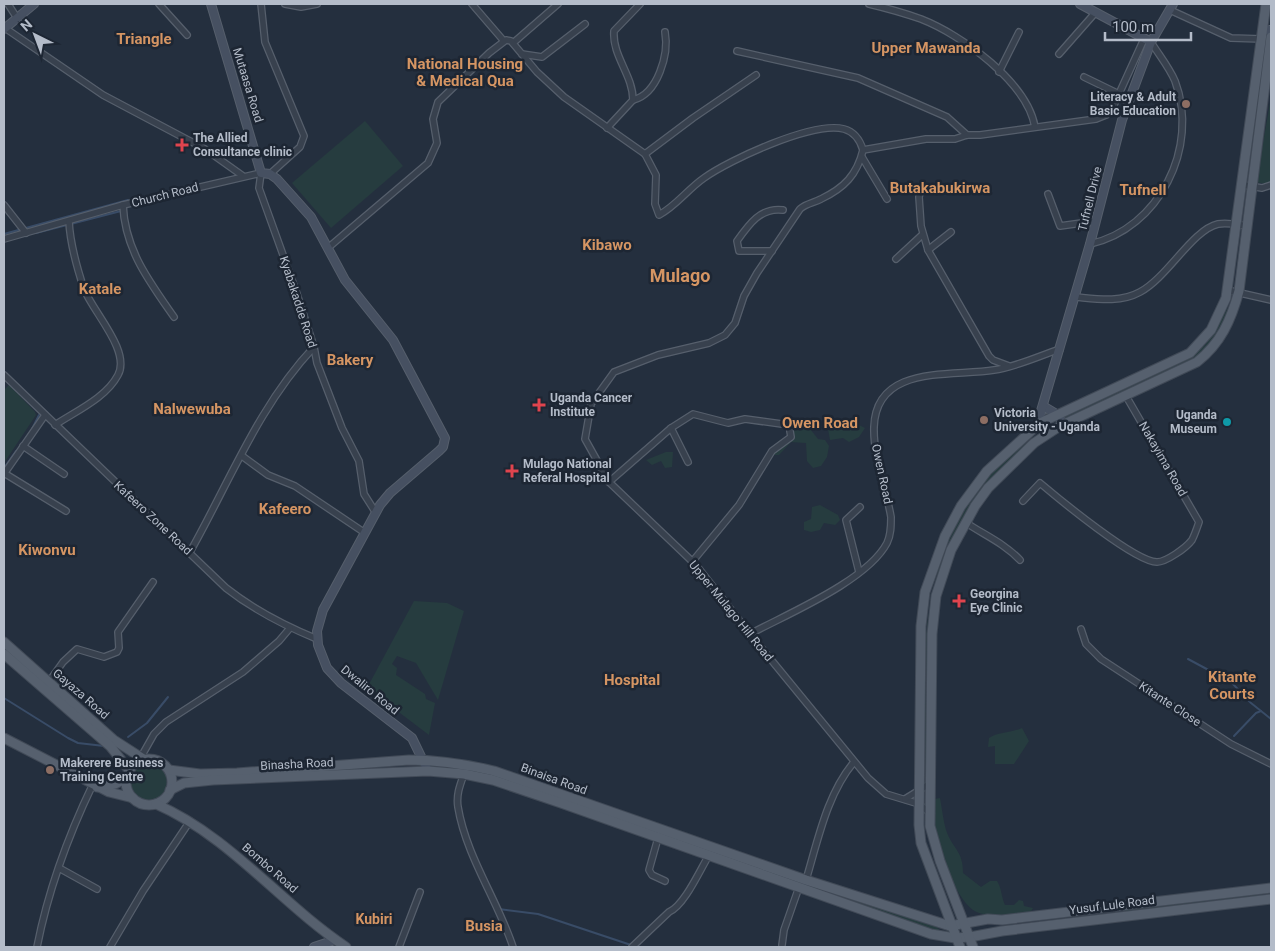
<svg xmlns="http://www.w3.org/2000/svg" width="1275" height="951" font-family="Roboto,sans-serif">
	<rect width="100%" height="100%" fill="#242f3e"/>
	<g fill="#263c3f">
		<polygon points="1270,103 1271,182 1266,184 1256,182"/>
		<polygon points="365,121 403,166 331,228 292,183"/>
		<polygon points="1230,304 1233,305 1212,343 1194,359 1064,421 1062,415 1185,360 1205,345 1211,337"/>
		<polygon points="9,385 35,412 36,415 4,463 4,390"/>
		<polygon points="855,423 865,428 859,437 849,442 843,438 830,440 828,429 835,424 845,428"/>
		<polygon points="796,424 807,425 818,439 825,440 829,446 827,457 821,466 813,468 807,461 806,443 791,442 779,455 773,455 771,450 780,440 788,436 789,427"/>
		<path d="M 1027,439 L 1025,447 L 990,481 L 936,587 L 928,774 L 922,781 C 924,645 912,536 1027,439 Z"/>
		<polygon points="666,452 673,452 672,467 665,468 661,461 652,465 646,460"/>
		<polygon points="820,505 838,515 840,520 835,525 824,523 820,530 811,532 804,530 804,522 811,519 812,507"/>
		<polygon points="414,601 447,603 464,611 438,700 416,663 397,656 392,664 397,668 396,675 425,694 426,699 435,703 429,735 367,688"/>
		<path d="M 1022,728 L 1029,741 L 1014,764 L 995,764 L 995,746 L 988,747 L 989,738 C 998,732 1011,733 1022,728 Z"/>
		<polygon points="446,761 486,772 931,923 939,929 939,932 471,771 445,769"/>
		<circle cx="149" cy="782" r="18"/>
		<path d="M 940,798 C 942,808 943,820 946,830 C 953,850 963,850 963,873 L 981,887 L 990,881 L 997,881 C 1002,889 1001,896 1005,905 L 1014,905 L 1019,900 L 1023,901 L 1024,906 L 1033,908 L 1030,913 C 1017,915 983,918 973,910 C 955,897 935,844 933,823 C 932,815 934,807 935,799 Z"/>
		<polygon points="1262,893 1260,897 1125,912 1122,909"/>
	</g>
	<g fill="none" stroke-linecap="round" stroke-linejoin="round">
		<g stroke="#394c67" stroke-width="2">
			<polyline points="36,233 121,211"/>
			<polyline points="4,234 128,200"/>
			<polyline points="32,429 39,415"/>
			<polyline points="4,468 16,451"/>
			<polyline points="1188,659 1231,682 1251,703 1271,719"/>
			<polyline points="4,698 68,738 78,743 104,746"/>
			<polyline points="1234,736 1256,713 1261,711"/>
			<polyline points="128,737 147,723 168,697"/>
			<polyline points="499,909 538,914 631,945"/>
		</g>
		<g stroke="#565f6c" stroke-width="8">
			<g id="street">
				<polyline points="8,4 17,18"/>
				<polyline points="159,4 187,35"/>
				<polyline points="261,4 265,42 304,136 300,147 270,174"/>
				<polyline points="285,4 301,7 317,4"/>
				<polyline points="472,4 503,40"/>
				<path d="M 869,4 C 886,8 904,13 921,19 C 962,35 1027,82 1035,127"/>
				<polyline points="1170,10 1231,38 1262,39"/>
				<polyline points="5,28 103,95 205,149 243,176"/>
				<polyline points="513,43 558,4"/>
				<polyline points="737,51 858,78 947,117 967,135"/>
				<polyline points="522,54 542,57 585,24"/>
				<polyline points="1059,54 1095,13"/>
				<polyline points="999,72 1019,32"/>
				<polyline points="1084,77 1119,94"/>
				<path d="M 633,100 C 658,94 669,54 665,32"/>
				<path d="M 607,128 L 633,100 C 633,75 612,56 614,31 L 640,4"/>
				<polyline points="863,150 926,139 955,139 967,135 980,135 1096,119 1106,115 1113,107 1144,39"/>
				<polyline points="645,154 693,118 756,75"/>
				<polyline points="862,157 887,199"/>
				<polyline points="1243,185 1262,188 1271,185"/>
				<polyline points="921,189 919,197 921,226 928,250 989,356 993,360 1009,366"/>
				<polyline points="1048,194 1060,226 1096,221"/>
				<polyline points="4,205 26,233"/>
				<path d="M 123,205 C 125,250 149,281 174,317"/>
				<polyline points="4,239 123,205 261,173 259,188 296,291 314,347 317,363 342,428 359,461 364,494 376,513"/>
				<path d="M 1090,244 C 1159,229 1200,147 1175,81 C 1169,67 1159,55 1151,42"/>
				<path d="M 329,247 L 428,163 L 437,143 L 433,119 L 438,102 L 489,53 L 506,40 L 511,41 L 537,72 L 564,97 L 645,154 L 656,175 L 655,204 L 659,215 C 676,206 688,189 704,178 C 729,160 813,121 844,129 C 855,132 860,140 863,150 C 857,175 844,188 821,199 C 814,203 807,203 800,209 L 757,273 L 744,296 L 735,323 L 725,335 L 709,343 L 658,355 L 614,372 L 591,404 L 585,439 L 609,482 L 696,565 L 750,634 L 868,778 L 886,794 L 919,804 L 931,814"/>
				<polyline points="928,250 951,232"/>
				<path d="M 772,251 L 739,251 L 737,241 C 749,224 761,207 783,210"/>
				<polyline points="896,259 922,235"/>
				<polyline points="1227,290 1271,300"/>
				<path d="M 1076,297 C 1097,299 1120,303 1140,292 C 1168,277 1192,230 1218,224 C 1228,222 1239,225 1248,226"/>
				<path d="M 4,375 L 226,588 C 254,610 283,625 317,639"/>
				<path d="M 55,425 C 76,411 106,398 118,375 C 131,351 93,312 84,289 C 77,268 70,243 69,221"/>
				<polyline points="671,428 688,462"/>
				<polyline points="23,446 64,474"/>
				<polyline points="242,456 268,475 295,486 365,533"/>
				<polyline points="4,473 66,511"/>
				<polyline points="4,474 45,415"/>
				<polyline points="609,482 671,428 693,414 728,423 745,419 789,425 791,437 772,451 739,505 692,562"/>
				<path d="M 1023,501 L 1040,483 C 1059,499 1135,562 1157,562 C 1166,562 1186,548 1192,540 C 1195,534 1197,528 1199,522 L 1126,396"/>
				<path d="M 965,522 C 984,535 1004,543 1020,560"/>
				<path d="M 190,552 C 229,483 259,405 314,347"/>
				<polyline points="859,572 846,520 860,507"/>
				<polyline points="1081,629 1086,644 1101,659 1231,744 1271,764"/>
				<path d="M 750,634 C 787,614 867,581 887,543 C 891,535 891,526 891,517 C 886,488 873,456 874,427 C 876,364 951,377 994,370 C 1016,367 1039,356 1060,349"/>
				<polyline points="48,683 63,662 77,649 104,657 117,652 119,648 118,632 153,582"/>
				<polyline points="141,757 154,734 166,722 243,672 279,641 290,628"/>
				<path d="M 464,774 C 460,785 456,795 458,807 C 466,856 498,901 513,947"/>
				<polyline points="905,799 931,783"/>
				<polyline points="658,838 649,870 652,875 665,881"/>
				<polyline points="59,868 97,889"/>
				<path d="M 806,880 C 818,840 827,794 854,762"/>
				<polyline points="782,945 784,930 799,887"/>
				<path d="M 37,947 C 48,891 68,836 93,784"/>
				<polyline points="110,947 143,891 190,821"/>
				<polyline points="399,947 420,892"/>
				<path d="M 632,947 L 669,912 C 684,906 700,870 709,855"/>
			</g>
		</g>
		<g stroke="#565f6c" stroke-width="10">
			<g id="secondary">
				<polyline points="211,4 261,173 270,174 277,179 311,217 345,280 393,340 445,438 443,447 439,451 390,493 380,505 323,610 317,631 318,645 327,668 341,683 412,738 428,771"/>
				<polyline points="1080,4 1151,42"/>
				<polyline points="4,29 34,4"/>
				<polyline points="1263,30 1271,30"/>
				<polyline points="1043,406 1058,415 1063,424"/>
				<polyline points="1045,435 1040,423 1041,411 1090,244 1122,120 1151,42 1173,4"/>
				<polyline points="314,947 335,940"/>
			</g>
		</g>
		<g stroke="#414a57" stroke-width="11">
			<g id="primary">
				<polyline points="4,642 114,740 145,760"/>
				<polyline points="4,654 110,746 130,771"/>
				<polyline points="4,738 109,792 133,798"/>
				<circle cx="149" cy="782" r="23"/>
				<path d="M 169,770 L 200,774 L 237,773 L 409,760 C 439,760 465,764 494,771 L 806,880 L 950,926"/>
				<polyline points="97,787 115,784 127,778"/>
				<polyline points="170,790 184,783 213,780 428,771 464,774 493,780 561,803 931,934 955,938 970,937 1002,931 1271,899"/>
				<path d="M 156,804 C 231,837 280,903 346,947"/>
				<polyline points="950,926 988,919 1002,920 1271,888"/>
				<polyline points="960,947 921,843 919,825 921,626 925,592 945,536 961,506 987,471 1040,423 1190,353 1211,330 1226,298 1266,4"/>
				<path d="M 973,947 L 940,861 L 930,826 L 932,634 L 936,596 L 951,550 L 975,506 L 988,488 L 1034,443 L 1060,426 L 1197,362 C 1221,343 1231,320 1239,291 L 1271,37"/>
			</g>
		</g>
		<use href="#street" stroke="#38414e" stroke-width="5.5"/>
		<use href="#secondary" stroke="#465061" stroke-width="8"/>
		<use href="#primary" stroke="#56606e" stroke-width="9"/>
	</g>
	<g fill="#8d6e63" stroke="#1d2633" stroke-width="2">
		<circle cx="1186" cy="104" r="5"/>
		<circle cx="984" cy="420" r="5"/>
		<circle cx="50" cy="770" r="5"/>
	</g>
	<g fill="#e0444e" stroke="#1d2633" stroke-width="2">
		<path d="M179.5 137.5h5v5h5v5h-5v5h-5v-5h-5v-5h5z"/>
		<path d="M536.5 397.5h5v5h5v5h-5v5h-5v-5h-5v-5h5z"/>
		<path d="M509.5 463.5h5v5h5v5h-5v5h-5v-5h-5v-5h5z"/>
		<path d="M956.5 593.5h5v5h5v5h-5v5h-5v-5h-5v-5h5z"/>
	</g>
	<circle fill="#0f9aa8" stroke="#1d2633" stroke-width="2" cx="1227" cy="422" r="5"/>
	<g text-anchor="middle" stroke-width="5" stroke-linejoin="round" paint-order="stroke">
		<g font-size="12" fill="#b4bcc9" stroke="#1d2633">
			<text transform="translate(248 85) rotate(73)" y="4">Mutaasa Road</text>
			<text transform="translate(165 195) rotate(-14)" y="4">Church Road</text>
			<text transform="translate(1090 199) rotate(-76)" y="4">Tufnell Drive</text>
			<text transform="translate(298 302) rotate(72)" y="4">Kyabakadde Road</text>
			<text transform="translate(1163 459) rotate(60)" y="4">Nakayima Road</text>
			<text transform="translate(882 474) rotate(78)" y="4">Owen Road</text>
			<text transform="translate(153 518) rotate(43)" y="4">Kafeero Zone Road</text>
			<text transform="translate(731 611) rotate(51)" y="4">Upper Mulago Hill Road</text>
			<text transform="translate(370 690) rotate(39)" y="4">Dwaliro Road</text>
			<text transform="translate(81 694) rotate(41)" y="4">Gayaza Road</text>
			<text transform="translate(1170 704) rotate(33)" y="4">Kitante Close</text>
			<text transform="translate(297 764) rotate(-3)" y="4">Binasha Road</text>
			<text transform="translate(554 779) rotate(20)" y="4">Binaisa Road</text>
			<text transform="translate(270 868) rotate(41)" y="4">Bombo Road</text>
			<text transform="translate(1112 905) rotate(-7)" y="4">Yusuf Lule Road</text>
		</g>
		<g font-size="12" font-weight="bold" fill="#b4bcc9" stroke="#1d2633" text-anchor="start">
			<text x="1176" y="101" text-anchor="end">Literacy &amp; Adult<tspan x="1176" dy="14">Basic Education</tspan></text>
			<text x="193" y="142">The Allied<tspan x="193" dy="14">Consultance clinic</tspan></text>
			<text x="550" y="402">Uganda Cancer<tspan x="550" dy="14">Institute</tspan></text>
			<text x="994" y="417">Victoria<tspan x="994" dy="14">University - Uganda</tspan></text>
			<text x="1217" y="419" text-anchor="end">Uganda<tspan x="1217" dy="14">Museum</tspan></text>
			<text x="523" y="468">Mulago National<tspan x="523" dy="14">Referal Hospital</tspan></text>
			<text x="970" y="598">Georgina<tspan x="970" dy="14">Eye Clinic</tspan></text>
			<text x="60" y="767">Makerere Business<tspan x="60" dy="14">Training Centre</tspan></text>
		</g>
		<g font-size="14" font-weight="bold" fill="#d59563" stroke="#1d2633">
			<text x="374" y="924">Kubiri</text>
		</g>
		<g font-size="15" font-weight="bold" fill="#d59563" stroke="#1d2633">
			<text x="144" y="44">Triangle</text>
			<text x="926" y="53">Upper Mawanda</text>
			<text x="465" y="69">National Housing<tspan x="465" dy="17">&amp; Medical Qua</tspan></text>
			<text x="940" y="193">Butakabukirwa</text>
			<text x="1143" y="195">Tufnell</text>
			<text x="607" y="250">Kibawo</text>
			<text x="100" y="294">Katale</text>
			<text x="350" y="365">Bakery</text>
			<text x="192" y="414">Nalwewuba</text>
			<text x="820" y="428">Owen Road</text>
			<text x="285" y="514">Kafeero</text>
			<text x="47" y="555">Kiwonvu</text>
			<text x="1232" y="682">Kitante<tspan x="1232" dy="17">Courts</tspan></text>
			<text x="632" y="685">Hospital</text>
			<text x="484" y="931">Busia</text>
		</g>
		<g font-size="18" font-weight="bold" fill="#d59563" stroke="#1d2633">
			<text x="680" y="282">Mulago</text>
		</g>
	</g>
	<rect width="1275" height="951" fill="none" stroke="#b4bcc9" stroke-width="10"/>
	<g transform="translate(35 35) rotate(318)" stroke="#1d2633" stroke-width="4" paint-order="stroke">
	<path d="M0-4L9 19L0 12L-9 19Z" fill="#b4bcc9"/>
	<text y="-8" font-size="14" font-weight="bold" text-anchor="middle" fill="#b4bcc9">N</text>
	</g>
	<path d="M1105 32v8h86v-8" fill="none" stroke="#b4bcc9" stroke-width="2.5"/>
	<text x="1112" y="32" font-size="15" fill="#b4bcc9" stroke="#1d2633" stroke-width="4" paint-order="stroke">100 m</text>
</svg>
